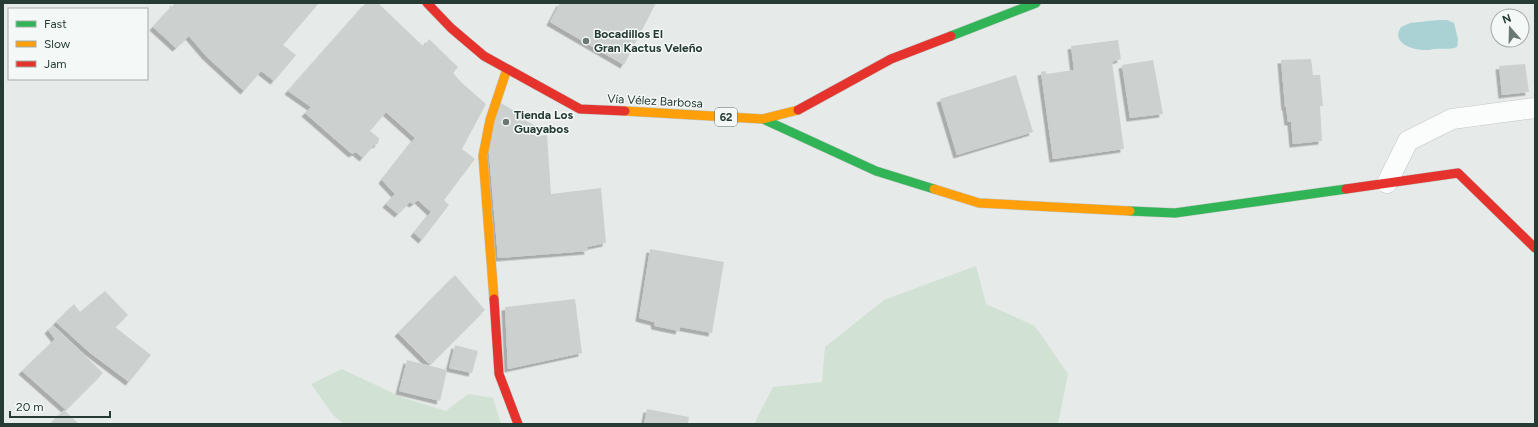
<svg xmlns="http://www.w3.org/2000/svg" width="1538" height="427" font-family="Figtree,sans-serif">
	<defs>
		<filter id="shadow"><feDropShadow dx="-3.5" dy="3.5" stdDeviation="0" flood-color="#0004"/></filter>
	</defs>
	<rect width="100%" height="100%" fill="#e6eae8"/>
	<g fill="#d1e1d4">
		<polygon points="976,266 986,304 1035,326 1068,374 1058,424 754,424 773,387 822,382 825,347 884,300"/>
		<polygon points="342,369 401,397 446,411 468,394 493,398 501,424 344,424 334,416 311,384"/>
	</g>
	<path fill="#aad2d4" d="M 1438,20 L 1447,20 L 1454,23 L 1458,39 L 1457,47 C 1449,50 1442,48 1434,49 C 1431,49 1432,50 1428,50 C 1415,51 1390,44 1401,27 L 1410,23 Z"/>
	<g fill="#ccd1cf" filter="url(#shadow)">
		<polygon points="173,3 319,3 283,45 296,55 274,81 261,71 244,91 206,56 189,36 176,48 153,27 174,4"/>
		<polygon points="366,3 378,3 424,47 429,39 458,67 453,73 462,83 486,104 462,149 475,159 444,200 449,205 422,240 414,233 431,212 418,200 413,204 410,202 398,214 386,204 395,194 382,180 415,138 386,112 370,131 379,138 378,144 374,145 363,158 356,152 352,154 305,113 311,107 288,91"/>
		<polygon points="560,3 656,3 624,65 550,22"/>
		<polygon points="1118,40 1121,59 1112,62 1124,149 1053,159 1041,72 1046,71 1046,74 1074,70 1071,46"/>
		<polygon points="1311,59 1313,75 1320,75 1323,106 1320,106 1322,141 1293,144 1291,122 1288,122 1286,107 1285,107 1281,60"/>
		<polygon points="1153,60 1163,114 1130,118 1122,65"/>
		<polygon points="1525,64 1529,92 1502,95 1499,66"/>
		<polygon points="1016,75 1033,132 957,155 940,99"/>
		<polygon points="499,102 523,116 522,118 540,129 537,136 547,135 551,194 601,188 606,243 587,247 588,251 498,258 488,141"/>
		<polygon points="650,249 724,262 712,333 680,327 679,331 655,326 654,322 639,318"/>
		<polygon points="455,275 485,310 430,365 398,333"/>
		<polygon points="105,291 128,315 115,327 151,355 129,382 89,352 56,322 74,304 80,312"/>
		<polygon points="575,299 582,353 508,369 505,307"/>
		<polygon points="53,325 103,373 66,410 22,371 55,339 48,330"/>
		<polygon points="455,345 478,351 472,373 449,368"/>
		<polygon points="407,360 447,370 440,401 399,391"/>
		<polygon points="647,409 689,417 688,424 644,424"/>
		<polygon points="64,410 79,424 50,424"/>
	</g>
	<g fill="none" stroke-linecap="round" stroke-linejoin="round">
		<g stroke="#c3c7c5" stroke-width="21">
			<polyline id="lane" points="1387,183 1408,141 1452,119 1535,108"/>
		</g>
		<g stroke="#c1c7c5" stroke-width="10">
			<g id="fast">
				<polyline points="951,36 1036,3"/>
				<polyline points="763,119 876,171 934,189"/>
				<polyline points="1130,211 1175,213 1346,189"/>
			</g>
		</g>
		<g stroke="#c1c7c5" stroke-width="10">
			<g id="slow">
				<polyline points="625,111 763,119 798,110"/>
				<polyline points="934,189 979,203 1130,211"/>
				<polyline points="494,299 483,156 490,120 507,69"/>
			</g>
		</g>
		<g stroke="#c1c7c5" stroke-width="10">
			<g id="jam">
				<polyline points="427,3 451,28 484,56 580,109 625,111"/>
				<polyline points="798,110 891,59 951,36"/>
				<polyline points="1346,189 1458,173 1535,248"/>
				<polyline points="494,299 499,374 518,424"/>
			</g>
		</g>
		<use href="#lane" stroke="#fbfcfc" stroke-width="20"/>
		<use href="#fast" stroke="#30b455" stroke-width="9"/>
		<use href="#slow" stroke="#ff9f0a" stroke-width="9"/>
		<use href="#jam" stroke="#e5322d" stroke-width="9"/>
	</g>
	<g fill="#697872" stroke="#f4f8f6" stroke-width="1.5">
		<circle cx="586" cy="41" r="4"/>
		<circle cx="506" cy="122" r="4"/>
	</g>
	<g text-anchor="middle" stroke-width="3" stroke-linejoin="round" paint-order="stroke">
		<rect fill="#f4f8f6" stroke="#63746e" stroke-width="1" x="715" y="108" width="22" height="18" rx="3"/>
		<g font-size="11" font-weight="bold" fill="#253b33">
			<text x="726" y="121">62</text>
		</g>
		<g font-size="12" font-weight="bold" fill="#253b33" stroke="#f4f8f6" text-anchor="start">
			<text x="594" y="38">Bocadillos El<tspan x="594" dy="14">Gran Kactus Veleño</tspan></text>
			<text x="514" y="119">Tienda Los<tspan x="514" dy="14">Guayabos</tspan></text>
		</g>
		<g font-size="12" fill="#253b33" stroke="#f4f8f6">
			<text transform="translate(655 101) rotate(3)" y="4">Vía Vélez Barbosa</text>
		</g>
	</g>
	<rect width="1538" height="427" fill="none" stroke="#253b33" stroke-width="8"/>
	<rect x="8" y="8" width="140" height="72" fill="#f4f8f6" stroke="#a1aca8"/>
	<rect x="16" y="21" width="20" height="6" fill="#30b455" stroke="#a1aca8"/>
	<text x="44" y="28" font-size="12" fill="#253b33">Fast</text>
	<rect x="16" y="41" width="20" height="6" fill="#ff9f0a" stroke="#a1aca8"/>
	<text x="44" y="48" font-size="12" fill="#253b33">Slow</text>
	<rect x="16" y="61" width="20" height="6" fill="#e5322d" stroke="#a1aca8"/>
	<text x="44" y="68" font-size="12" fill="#253b33">Jam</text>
	<g transform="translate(1510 28) rotate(340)"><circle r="19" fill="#f4f8f6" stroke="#a1aca8"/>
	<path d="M0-3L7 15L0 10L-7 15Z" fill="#697872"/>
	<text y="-6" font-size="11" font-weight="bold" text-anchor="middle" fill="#253b33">N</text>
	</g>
	<path d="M10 411v6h100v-6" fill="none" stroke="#253b33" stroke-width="2"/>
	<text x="16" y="411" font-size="12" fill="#253b33" stroke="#f4f8f6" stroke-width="3" paint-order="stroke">20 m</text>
</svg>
